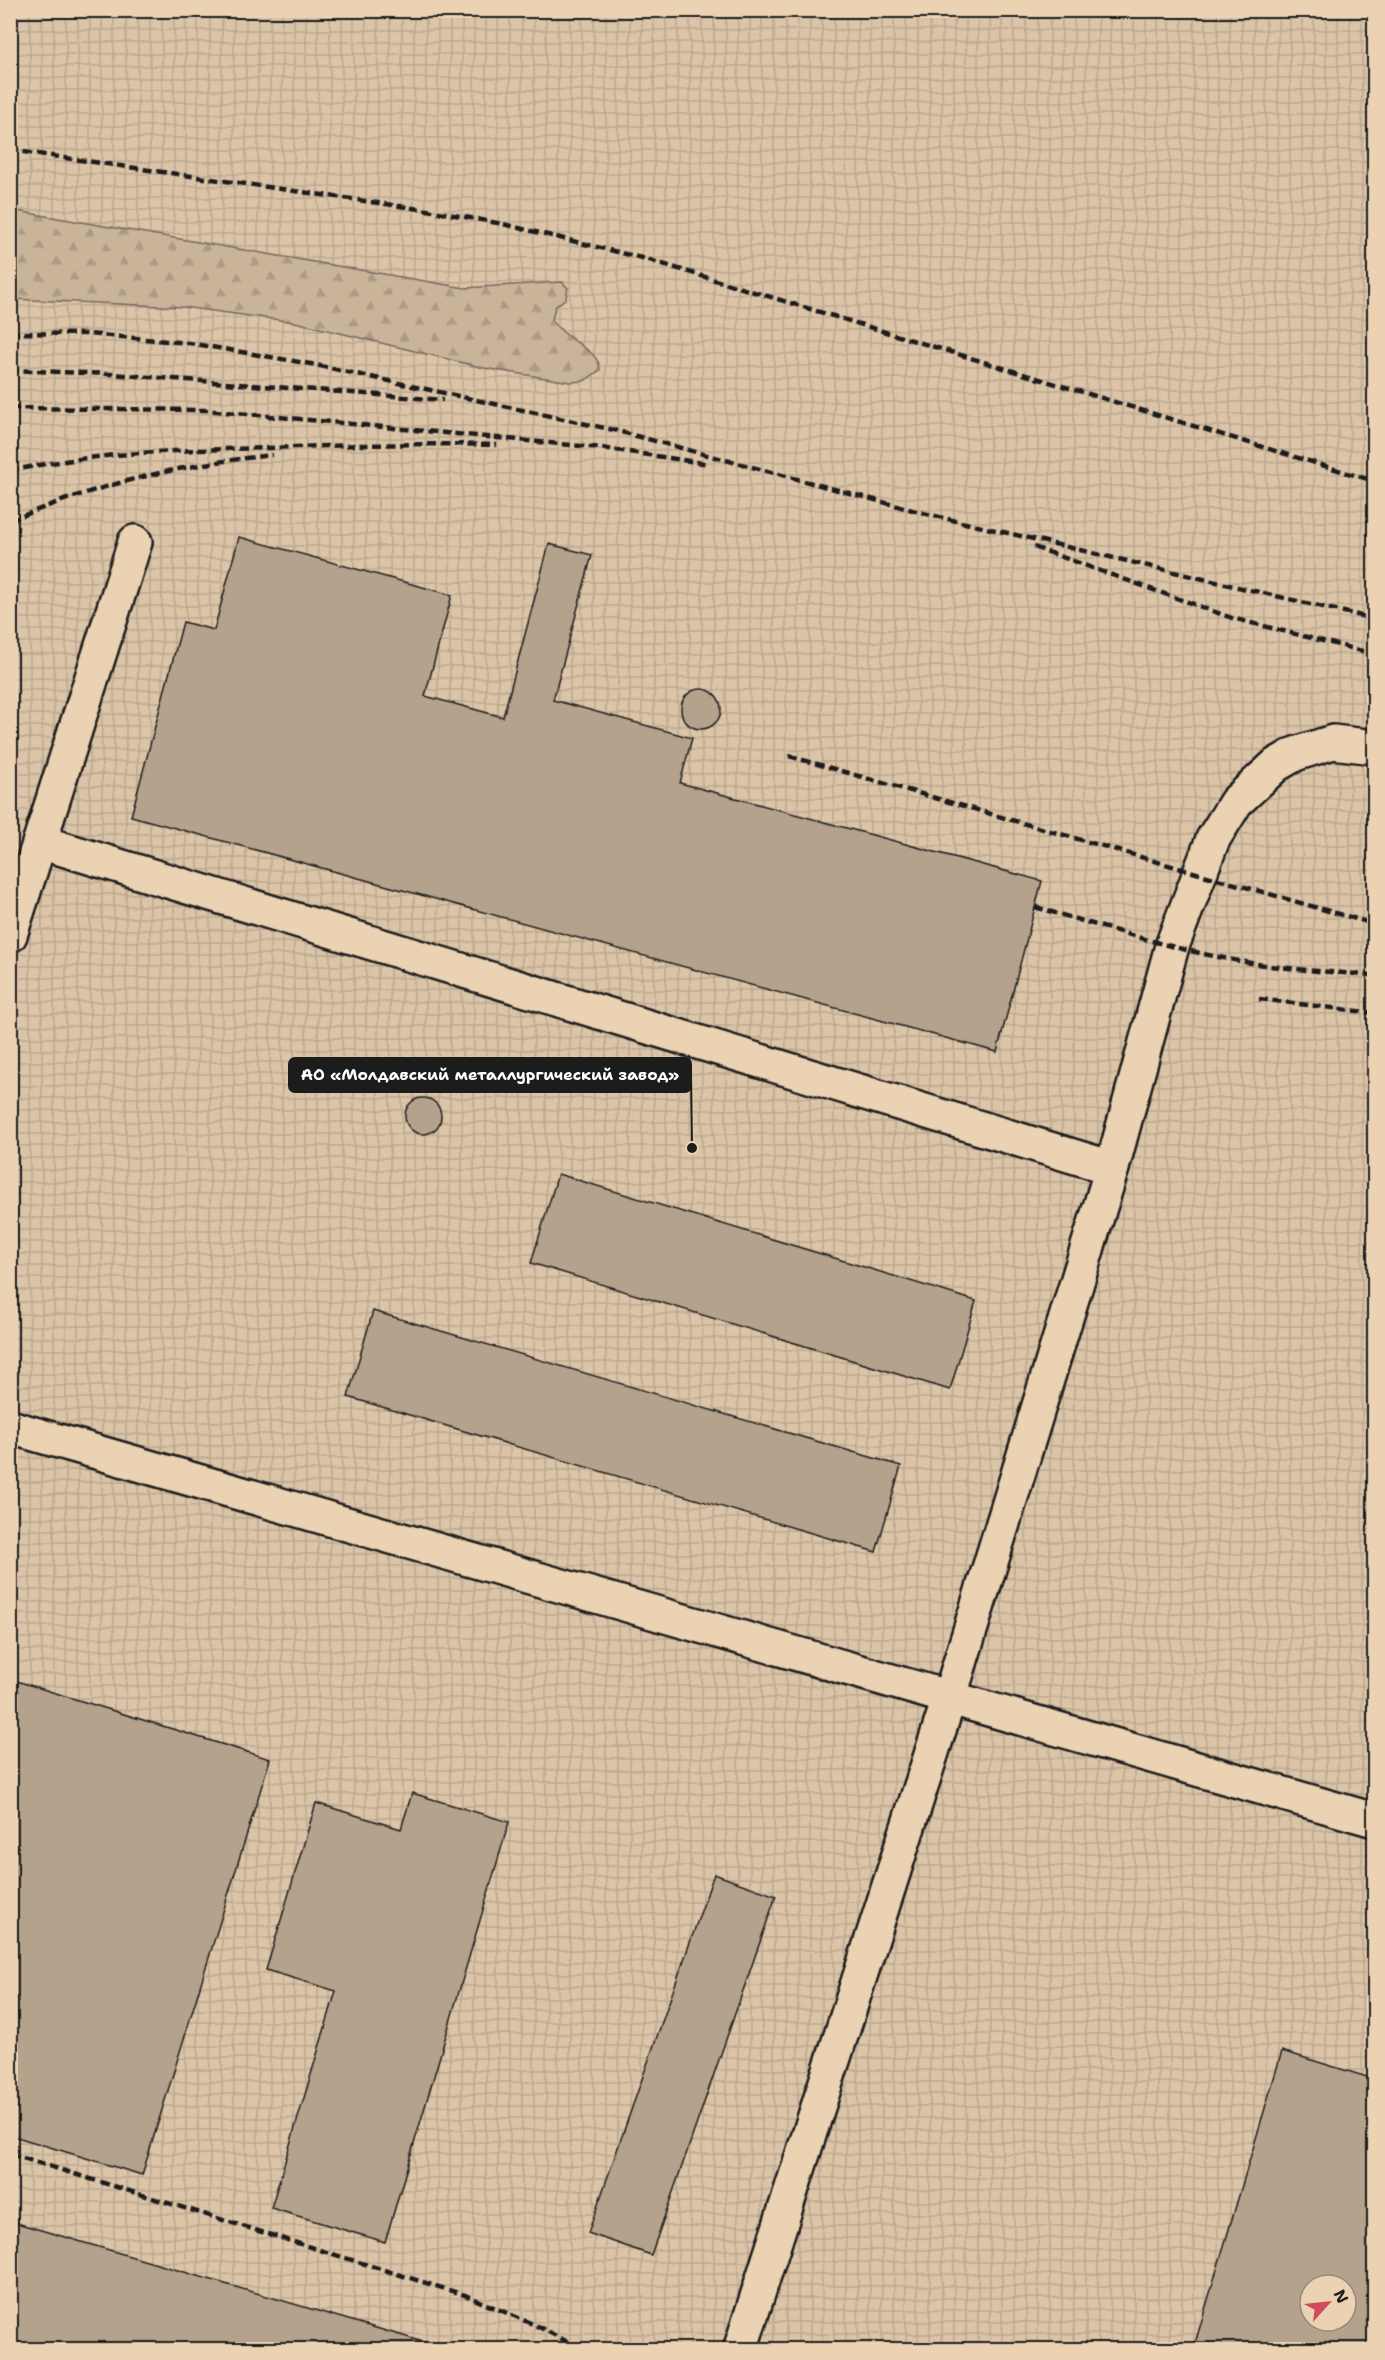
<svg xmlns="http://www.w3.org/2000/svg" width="1385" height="2360" font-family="'Shantell Sans',sans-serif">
	<defs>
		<pattern id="industrial-grid" width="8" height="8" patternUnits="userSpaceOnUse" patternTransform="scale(1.5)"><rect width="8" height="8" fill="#dbc4a7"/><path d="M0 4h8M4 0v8" fill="none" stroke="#bba88f"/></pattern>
		<pattern id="forest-firs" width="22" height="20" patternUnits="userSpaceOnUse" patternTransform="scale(1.5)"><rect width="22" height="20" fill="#c9b49a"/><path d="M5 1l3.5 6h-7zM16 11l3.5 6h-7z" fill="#ac9a84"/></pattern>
	</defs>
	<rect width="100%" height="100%" fill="#ebd2b3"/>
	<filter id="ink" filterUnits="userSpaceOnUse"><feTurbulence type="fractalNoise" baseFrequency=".0167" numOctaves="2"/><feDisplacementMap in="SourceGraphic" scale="12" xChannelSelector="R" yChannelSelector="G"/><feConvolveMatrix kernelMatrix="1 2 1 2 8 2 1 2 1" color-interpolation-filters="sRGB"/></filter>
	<g filter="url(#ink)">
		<path fill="url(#industrial-grid)" fill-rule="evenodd" d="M 11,11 L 1374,11 L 1374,2349 L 11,2350 ZM 1310,2285 L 1346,2285 L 1346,2321 L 1310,2321 Z"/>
		<path fill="url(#forest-firs)" stroke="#72685b" stroke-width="1.5" d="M 11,210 L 465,288 L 562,282 L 568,288 L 566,298 L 555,307 L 552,320 C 565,341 600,349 600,370 L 584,381 L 570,382 L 484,368 L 295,322 L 183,307 L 11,299 Z"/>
		<g fill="#b5a28c" stroke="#1c1c1c" stroke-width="1.5" fill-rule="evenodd">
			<polygon points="239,537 452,595 425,696 503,717 549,544 592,555 553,700 692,738 680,783 1042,881 997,1052 131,816 183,622 214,630"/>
			<circle cx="701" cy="709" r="20"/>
			<circle cx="423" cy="1116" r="18"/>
			<polygon points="558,1174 976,1301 950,1390 531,1263"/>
			<polygon points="373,1311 901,1466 876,1552 348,1397"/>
			<polygon points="10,1679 270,1759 142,2175 10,2135"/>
			<polygon points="412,1793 509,1822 385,2242 271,2208 336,1991 266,1970 316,1803 401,1829"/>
			<polygon points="714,1874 776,1896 651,2255 588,2233"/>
			<path d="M 1282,2051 L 1374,2079 L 1374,2350 L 1193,2350 ZM 1310,2285 L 1346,2285 L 1346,2321 L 1310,2321 Z"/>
			<polygon points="10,2221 451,2350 10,2350"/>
		</g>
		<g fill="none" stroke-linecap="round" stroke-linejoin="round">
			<g stroke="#1c1c1c" stroke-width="38">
				<g id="minor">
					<polyline points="40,842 1112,1168"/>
					<polyline points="10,935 135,542"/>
					<polyline points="10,1427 1374,1820"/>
					<polyline points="740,2350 949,1699 1112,1168 1172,946 1213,839 1236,802 1276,765 1295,754 1333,742 1374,747"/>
				</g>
			</g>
			<use href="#minor" stroke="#ebd2b3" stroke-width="33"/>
			<g stroke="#1c1c1c" stroke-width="4.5" stroke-dasharray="9 4.5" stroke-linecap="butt">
				<polyline points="10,150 427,210 503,224 646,259 1374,481"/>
				<polyline points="10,333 89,334 189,343 311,364 614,430 931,515 1374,619"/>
				<polyline points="10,370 111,374 443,400"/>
				<polyline points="10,408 206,410 602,448 709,464"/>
				<path d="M 10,471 C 95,452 183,450 269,448 C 345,445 421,443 497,445"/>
				<path d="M 10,521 C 98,484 178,465 272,455"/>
				<polyline points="1034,547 1232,618 1374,654"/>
				<polyline points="789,756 1374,924"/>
				<path d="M 1035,907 C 1101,926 1167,948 1234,960 C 1281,969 1327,972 1374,975"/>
				<polyline points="1259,999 1374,1013"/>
				<polyline points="10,2154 465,2295 535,2325 583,2350"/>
			</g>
		</g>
	</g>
	<path fill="none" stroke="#1c1c1c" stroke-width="2" d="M692 1148L691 1075"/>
	<circle fill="#1c1c1c" stroke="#ebd2b3" stroke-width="2" cx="692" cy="1148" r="6"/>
	<rect fill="#1c1c1c" stroke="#1c1c1c" stroke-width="2" x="289" y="1058" width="402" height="34" rx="6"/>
	<g font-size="16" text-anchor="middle" font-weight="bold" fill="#fff">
		<text x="490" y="1080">АО «Молдавский металлургический завод»</text>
	</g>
	<rect width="1385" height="2360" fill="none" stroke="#ebd2b3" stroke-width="36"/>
	<rect x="18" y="18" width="1349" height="2324" fill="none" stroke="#1c1c1c" stroke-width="2" filter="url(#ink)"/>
	<g transform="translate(1328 2303) rotate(63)"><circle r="28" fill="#ebd2b3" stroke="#988977" stroke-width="1.5"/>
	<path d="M0-4.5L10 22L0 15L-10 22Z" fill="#d1495b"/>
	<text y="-9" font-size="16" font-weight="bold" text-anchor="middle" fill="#1c1c1c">N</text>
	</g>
</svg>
